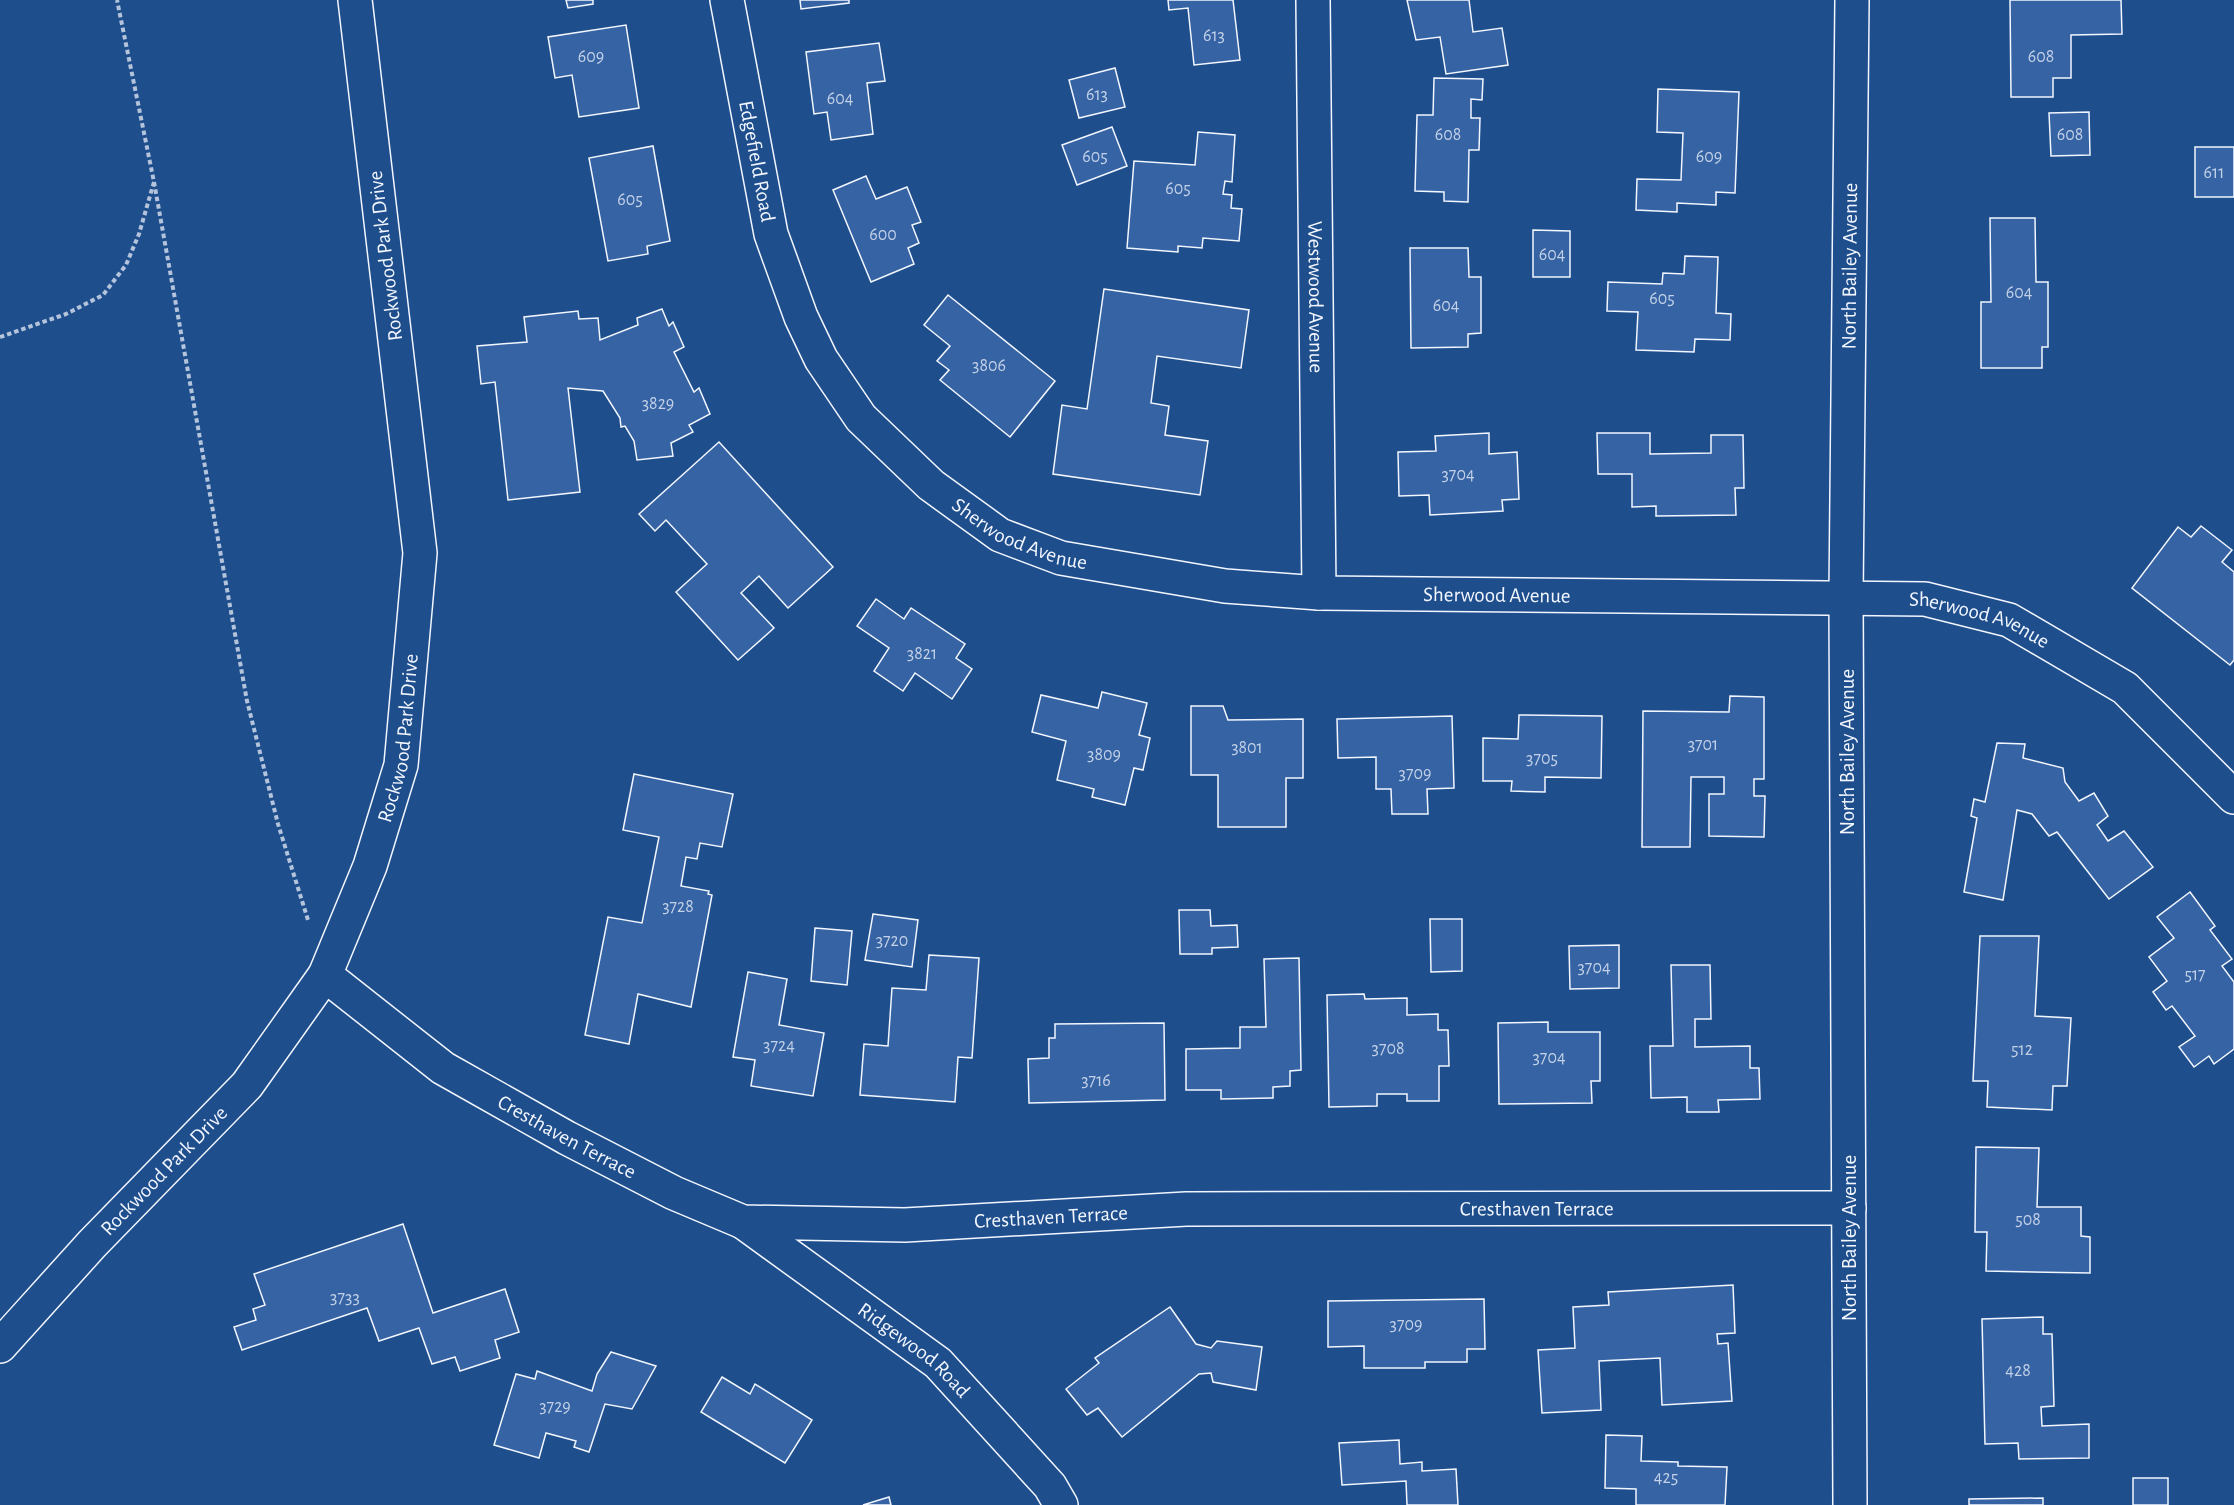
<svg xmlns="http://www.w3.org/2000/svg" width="2234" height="1505" font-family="'Alegreya Sans',sans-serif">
	<rect width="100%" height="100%" fill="#1f4e8c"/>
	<g fill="#3563a3" stroke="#f2f6ff" stroke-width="1.5">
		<polygon points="566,0 593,0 593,4 568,8"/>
		<polygon points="800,0 849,0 849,3 801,9"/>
		<polygon points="1168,0 1233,0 1240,60 1194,65 1188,8 1169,10"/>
		<polygon points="1407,0 1469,0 1473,32 1502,28 1508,65 1446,74 1440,37 1416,40"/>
		<polygon points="2010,0 2121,0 2122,34 2071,35 2071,78 2053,78 2053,97 2011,97"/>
		<polygon points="626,25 639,108 579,117 572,75 555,78 548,37"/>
		<polygon points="879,43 885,81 867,83 873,134 831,140 827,112 814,114 806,52"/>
		<polygon points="1115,68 1125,107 1079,118 1069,80"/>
		<polygon points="1434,78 1483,79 1482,100 1471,99 1471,118 1480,118 1479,150 1469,150 1468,202 1444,201 1444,192 1415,191 1417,115 1433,115"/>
		<polygon points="1658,89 1739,92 1735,193 1716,192 1716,205 1677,203 1677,212 1636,210 1637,179 1681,180 1683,133 1657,132"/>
		<polygon points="2089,112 2090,155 2051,156 2049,113"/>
		<polygon points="1112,127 1127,166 1077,185 1062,145"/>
		<polygon points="1198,132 1235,135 1232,182 1225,181 1223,194 1232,195 1231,208 1242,209 1239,241 1203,238 1202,248 1178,246 1178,252 1127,248 1134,161 1195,165"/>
		<polygon points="653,146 670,241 647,246 648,254 608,261 589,158"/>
		<rect x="2195" y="147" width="39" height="50"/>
		<polygon points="866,176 876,199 907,187 921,222 912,225 919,243 908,248 914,264 871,282 833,190"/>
		<polygon points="1990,218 2035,218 2036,282 2048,282 2048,347 2042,347 2042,368 1981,368 1981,302 1991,302"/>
		<polygon points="1533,230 1570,231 1570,277 1533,277"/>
		<polygon points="1410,248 1468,248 1469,277 1481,277 1481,333 1468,334 1468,347 1411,348"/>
		<polygon points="1685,256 1718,257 1716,313 1731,314 1730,340 1695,339 1694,352 1636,350 1638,312 1607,311 1608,282 1662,284 1663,273 1684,274"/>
		<polygon points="1104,289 1249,310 1241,368 1157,356 1151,403 1169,406 1165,435 1208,441 1200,495 1053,474 1062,405 1087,409"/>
		<polygon points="948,295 1055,381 1010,437 940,380 949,370 937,361 950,346 924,325"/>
		<polygon points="662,309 669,326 673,322 684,347 674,352 694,392 699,388 710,414 689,425 693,432 671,443 673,456 637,460 634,441 625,426 621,427 620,418 603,391 568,388 580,492 508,500 495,382 481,384 477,346 527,342 524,317 578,311 579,319 598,318 600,340 638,325 637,318"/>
		<polygon points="1489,433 1489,454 1517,452 1519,499 1502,500 1503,511 1430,515 1429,495 1399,496 1398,452 1436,451 1435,436"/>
		<polygon points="1597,433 1650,433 1650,454 1711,453 1711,435 1743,435 1744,488 1735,488 1736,515 1656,516 1656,506 1632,507 1632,474 1598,474"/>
		<polygon points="719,442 833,567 788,608 759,576 741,593 774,628 738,660 676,592 707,564 666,520 655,531 639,514"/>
		<polygon points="2201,526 2232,550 2222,562 2234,572 2234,660 2230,665 2132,588 2178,527 2191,537"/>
		<polygon points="876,599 904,619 911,608 965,644 956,658 972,669 952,699 915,673 903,691 874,671 889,648 857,626"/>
		<polygon points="1102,692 1147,703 1139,735 1150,738 1143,770 1134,768 1125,805 1092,797 1094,789 1057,780 1066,741 1032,732 1041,695 1098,708"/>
		<polygon points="1730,696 1764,697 1764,779 1754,779 1754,796 1765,796 1764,837 1709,836 1709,794 1724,794 1724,777 1691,777 1690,847 1642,847 1643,711 1729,712"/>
		<polygon points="1191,706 1223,706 1228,720 1303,719 1303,778 1286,778 1286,827 1218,827 1218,775 1191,775"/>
		<polygon points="1519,715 1602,716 1601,778 1545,777 1545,792 1511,791 1512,781 1483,781 1483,738 1518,739"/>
		<polygon points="1452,716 1454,788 1427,789 1428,814 1392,814 1391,789 1376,789 1376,757 1338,758 1337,719"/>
		<polygon points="1997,743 2025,744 2023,758 2063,768 2065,782 2079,801 2094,793 2108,816 2097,825 2108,841 2124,831 2153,867 2109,899 2057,832 2049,836 2032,814 2017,810 2003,900 1964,892 1977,818 1971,816 1974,799 1985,802"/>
		<polygon points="634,774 733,794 722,847 700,843 697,859 686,857 681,886 709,891 708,894 712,895 691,1007 638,994 629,1044 585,1035 608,917 642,923 659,837 623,830"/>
		<polygon points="2190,892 2215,926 2210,930 2232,959 2222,966 2234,982 2234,1049 2214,1064 2209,1056 2194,1067 2179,1047 2195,1036 2172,1006 2166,1010 2153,992 2167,981 2149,957 2174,938 2157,917"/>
		<polygon points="1179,910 1210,910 1211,926 1237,925 1238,947 1212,948 1212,954 1180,954"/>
		<polygon points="873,914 918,920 912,967 865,960"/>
		<polygon points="1430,919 1462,919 1462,971 1431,972"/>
		<polygon points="815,928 852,931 847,985 811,981"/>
		<polygon points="1980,936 2039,936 2035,1016 2071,1018 2067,1086 2053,1086 2052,1110 1987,1107 1988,1081 1973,1081"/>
		<polygon points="1619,945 1619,988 1570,989 1569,946"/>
		<polygon points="929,955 979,958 972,1058 958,1057 955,1102 860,1095 864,1044 888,1046 892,988 926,990"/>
		<polygon points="1299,958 1301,1070 1290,1071 1290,1086 1273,1087 1273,1098 1221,1099 1221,1090 1186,1090 1186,1049 1240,1048 1240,1027 1266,1027 1264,959"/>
		<polygon points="1671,965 1710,965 1711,1019 1695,1019 1695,1047 1750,1046 1750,1068 1759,1068 1760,1099 1718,1100 1719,1112 1687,1112 1687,1097 1651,1098 1650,1046 1673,1046"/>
		<polygon points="748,972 787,979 779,1025 824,1033 813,1096 751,1086 755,1060 733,1057"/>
		<polygon points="1364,994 1365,999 1407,998 1407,1015 1438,1014 1438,1030 1448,1030 1449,1066 1439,1066 1439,1101 1407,1101 1407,1094 1377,1094 1377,1106 1329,1107 1327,995"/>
		<polygon points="1548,1022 1548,1032 1600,1032 1600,1081 1591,1081 1592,1103 1499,1104 1498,1023"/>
		<polygon points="1164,1023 1165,1100 1029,1103 1028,1059 1049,1058 1049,1038 1055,1038 1055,1024"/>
		<polygon points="1976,1147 2039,1148 2037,1207 2081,1207 2081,1236 2090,1237 2090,1273 1986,1271 1987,1232 1975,1232"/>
		<polygon points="403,1224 433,1313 505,1289 519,1332 495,1340 500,1358 460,1371 455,1357 432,1364 419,1328 379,1341 367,1308 242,1350 234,1327 256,1320 253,1309 265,1305 254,1274"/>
		<polygon points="1733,1285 1735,1333 1717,1334 1718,1344 1728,1343 1732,1401 1662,1405 1660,1358 1599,1361 1601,1410 1542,1413 1538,1350 1575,1348 1573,1307 1609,1305 1608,1292"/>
		<polygon points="1484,1299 1485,1349 1467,1349 1467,1362 1425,1362 1425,1368 1364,1368 1364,1346 1328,1347 1328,1301"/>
		<polygon points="1170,1307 1196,1344 1211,1348 1217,1341 1262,1347 1256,1390 1213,1382 1211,1373 1199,1374 1122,1437 1098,1408 1087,1415 1066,1389 1099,1363 1095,1358"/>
		<polygon points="2043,1317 2043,1334 2052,1334 2054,1406 2041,1407 2042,1426 2089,1424 2089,1458 2019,1459 2018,1443 1985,1444 1982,1319"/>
		<polygon points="611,1352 656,1366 632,1409 605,1404 589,1452 574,1447 576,1441 546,1433 539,1458 494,1445 516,1374 535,1379 537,1371 592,1391 597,1374"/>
		<polygon points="722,1377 750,1394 755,1384 812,1420 785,1463 701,1412"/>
		<polygon points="1606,1435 1642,1436 1641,1461 1678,1462 1678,1466 1727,1467 1725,1505 1636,1505 1636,1489 1605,1488"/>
		<polygon points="1399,1440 1400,1464 1422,1462 1422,1471 1456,1469 1458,1505 1407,1505 1406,1481 1342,1485 1339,1443"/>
		<rect x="2133" y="1478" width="35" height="27"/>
		<polygon points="889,1497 891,1505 863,1505"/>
		<polygon points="2043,1498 2043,1505 1969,1505 1969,1499"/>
	</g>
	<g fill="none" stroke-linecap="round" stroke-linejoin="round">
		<g stroke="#f2f6ff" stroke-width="36">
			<g id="minor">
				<path id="s1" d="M 727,0 L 771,234 L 801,317 L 821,359 L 861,418 L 931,485 L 1000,535 L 1061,558 L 1225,586 L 1319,593 L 1925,599 L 2009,620 L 2125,688 L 2234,797"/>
				<path id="s2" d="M 1313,0 L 1319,593"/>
				<path id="s3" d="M 325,975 L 443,1068 L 567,1138 L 674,1193 L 743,1222 L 905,1225 L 1186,1209 L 1849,1208"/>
				<path id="s4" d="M 743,1222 L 938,1363 L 1050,1486 L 1061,1505"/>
				<path id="s5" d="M 0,1346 L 92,1244 L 247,1085 L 325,975 L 370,866 L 401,765 L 420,553 L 355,0"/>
				<path id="s6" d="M 1850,1505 L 1846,597 L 1852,0"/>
			</g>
		</g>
		<g stroke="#b3c4dc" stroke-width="4" stroke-dasharray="4.5 3" stroke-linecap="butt">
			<polyline points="154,182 247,701 278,824 308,920"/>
			<polyline points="0,337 66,314 103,295 126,265 139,234 154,182 117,0"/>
		</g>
		<use href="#minor" stroke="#1f4e8c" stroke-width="33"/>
	</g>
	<g text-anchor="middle" stroke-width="4.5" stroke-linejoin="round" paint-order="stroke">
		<g font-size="18" fill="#c3d1e8">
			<text x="1214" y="41">613</text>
			<text x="591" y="62">609</text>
			<text x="2041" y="62">608</text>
			<text x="1097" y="100">613</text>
			<text x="840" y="104">604</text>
			<text x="1448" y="140">608</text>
			<text x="2070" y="140">608</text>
			<text x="1095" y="162">605</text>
			<text x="1709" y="162">609</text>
			<text x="2214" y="178">611</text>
			<text x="1178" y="194">605</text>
			<text x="630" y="205">605</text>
			<text x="883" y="240">600</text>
			<text x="1552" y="260">604</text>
			<text x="2019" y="298">604</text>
			<text x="1662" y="304">605</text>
			<text x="1446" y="311">604</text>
			<text x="989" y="371">3806</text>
			<text x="658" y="409">3829</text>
			<text x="1458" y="480">3704</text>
			<text x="922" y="659">3821</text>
			<text x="1703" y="750">3701</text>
			<text x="1247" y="753">3801</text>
			<text x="1104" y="760">3809</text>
			<text x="1542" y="764">3705</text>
			<text x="1415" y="779">3709</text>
			<text x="678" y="912">3728</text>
			<text x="892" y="946">3720</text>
			<text x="1594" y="973">3704</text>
			<text x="2195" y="980">517</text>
			<text x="779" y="1051">3724</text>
			<text x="1388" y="1054">3708</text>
			<text x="2022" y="1055">512</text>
			<text x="1549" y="1063">3704</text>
			<text x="1096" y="1086">3716</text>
			<text x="2028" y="1225">508</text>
			<text x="345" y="1303">3733</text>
			<text x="1406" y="1330">3709</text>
			<text x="2018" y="1376">428</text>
			<text x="555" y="1412">3729</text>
			<text x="1666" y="1483">425</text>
		</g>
		<g font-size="21" fill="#f2f6ff" stroke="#1f4e8c">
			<text dy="7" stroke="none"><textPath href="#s1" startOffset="164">Edgefield Road</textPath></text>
			<text transform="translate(385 256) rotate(-97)" y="7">Rockwood Park Drive</text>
			<text dy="7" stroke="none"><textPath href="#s6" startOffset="1239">North Bailey Avenue</textPath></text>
			<text dy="7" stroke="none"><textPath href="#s2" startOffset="297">Westwood Avenue</textPath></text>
			<text dy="7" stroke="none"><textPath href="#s1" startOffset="644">Sherwood Avenue</textPath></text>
			<text dy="7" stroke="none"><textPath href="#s1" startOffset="1130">Sherwood Avenue</textPath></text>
			<text dy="7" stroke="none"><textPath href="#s1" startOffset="1616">Sherwood Avenue</textPath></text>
			<text dy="7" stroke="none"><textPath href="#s5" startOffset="744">Rockwood Park Drive</textPath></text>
			<text transform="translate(1847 752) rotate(-90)" y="7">North Bailey Avenue</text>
			<text dy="7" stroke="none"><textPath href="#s3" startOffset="292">Cresthaven Terrace</textPath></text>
			<text dy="7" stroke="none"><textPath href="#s5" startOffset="240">Rockwood Park Drive</textPath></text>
			<text dy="7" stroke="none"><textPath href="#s3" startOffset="1282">Cresthaven Terrace</textPath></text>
			<text dy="7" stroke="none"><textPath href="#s3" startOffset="796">Cresthaven Terrace</textPath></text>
			<text transform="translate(1849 1238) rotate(-90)" y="7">North Bailey Avenue</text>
			<text dy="7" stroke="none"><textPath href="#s4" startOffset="214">Ridgewood Road</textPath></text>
		</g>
	</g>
</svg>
